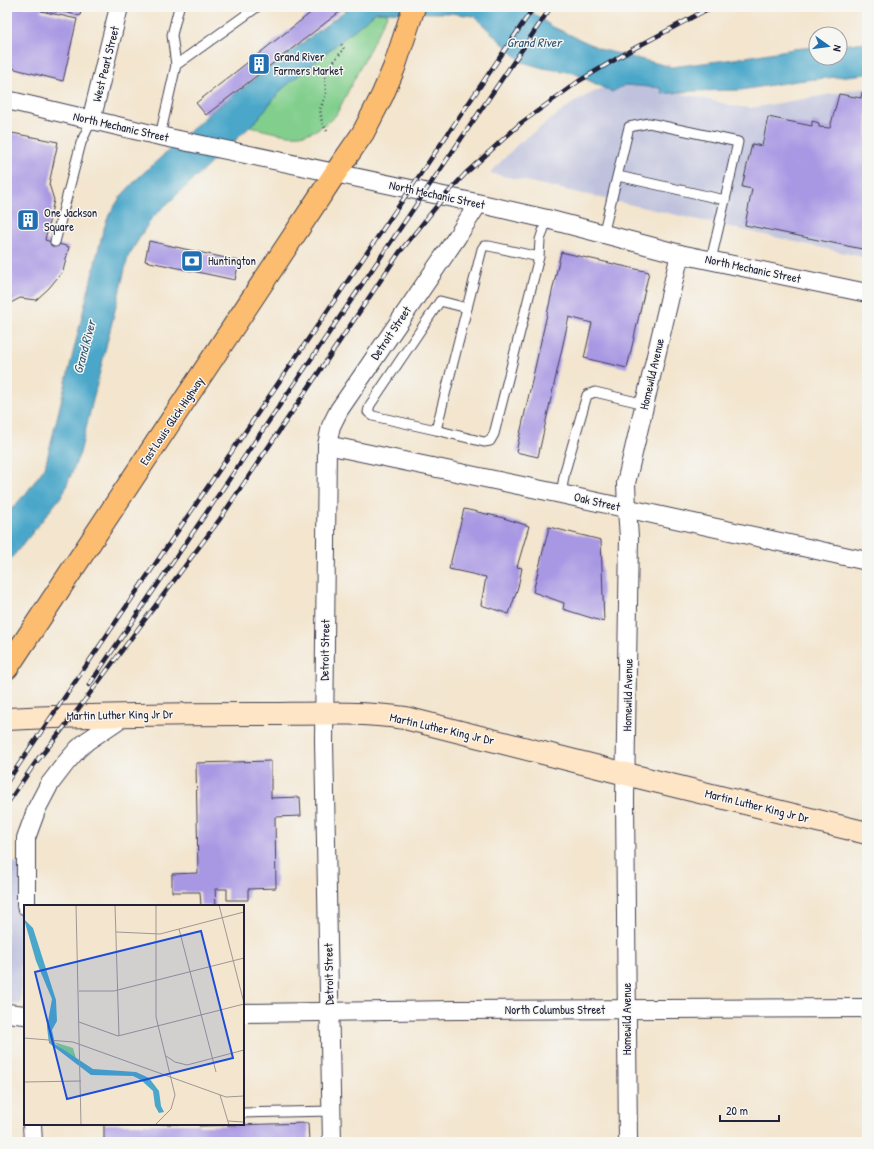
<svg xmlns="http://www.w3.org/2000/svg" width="874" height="1149" font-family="'Patrick Hand',sans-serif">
	<rect width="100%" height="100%" fill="#f6f6f2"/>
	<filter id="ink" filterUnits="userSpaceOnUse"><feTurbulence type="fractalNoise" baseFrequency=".025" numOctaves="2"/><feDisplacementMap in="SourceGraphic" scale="8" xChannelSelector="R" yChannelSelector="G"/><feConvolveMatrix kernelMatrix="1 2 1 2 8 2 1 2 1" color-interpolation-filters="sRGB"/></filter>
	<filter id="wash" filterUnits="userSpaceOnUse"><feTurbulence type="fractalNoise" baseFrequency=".012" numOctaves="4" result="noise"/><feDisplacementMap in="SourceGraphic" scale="16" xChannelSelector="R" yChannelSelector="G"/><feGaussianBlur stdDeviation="0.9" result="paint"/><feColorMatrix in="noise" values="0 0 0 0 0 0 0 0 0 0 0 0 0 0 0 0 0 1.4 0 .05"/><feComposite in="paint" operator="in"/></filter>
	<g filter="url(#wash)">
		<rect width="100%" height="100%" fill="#f3e5ce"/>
		<g fill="#c0c2dd">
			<polygon points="622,79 734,106 751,108 867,88 867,258 490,173 518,144 577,100"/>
			<polygon points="7,861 21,864 21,1004 7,1004"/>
		</g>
		<path fill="#82cf8d" stroke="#527864" d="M 376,12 L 388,13 L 336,115 C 304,145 289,135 250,127 L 257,120 L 281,90 Z"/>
		<polygon fill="#4ba7c9" stroke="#366482" points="350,7 525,7 551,26 603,50 672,67 734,59 793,49 816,47 816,58 840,58 840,45 867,42 867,74 796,81 741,90 692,91 662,94 661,88 625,85 612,92 574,73 543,68 522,62 474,16 449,13 376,12 281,90 257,120 151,219 128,257 80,453 63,494 25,542 7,563 7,514 27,492 45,467 103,231 109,215 121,196 138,178 211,112"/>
		<g id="blocks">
			<g fill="#a897e3">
				<polygon points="7,7 82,7 80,16 57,10 57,12 41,9 41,11 77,19 63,81 7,67"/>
				<polygon points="318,7 346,7 206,115 196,103"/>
				<polygon points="862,92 867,93 867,250 745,225 752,189 742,187 752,144 762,146 768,117 812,126 812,121 819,123 819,127 830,128 839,94 861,98"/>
				<polygon points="7,132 58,142 49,184 54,200 45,240 69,247 63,271 49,288 36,300 20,298 7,305"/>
				<polygon points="149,241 239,261 235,280 145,261"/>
				<polygon points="561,252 649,272 627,368 584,358 592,323 569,317 538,457 516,452"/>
				<polygon points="464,509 500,517 529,526 517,567 522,568 518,587 509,614 481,605 486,577 449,569"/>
				<polygon points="549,527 601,540 604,622 563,609 564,603 533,592"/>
				<polygon points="271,761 271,798 300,797 301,816 275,817 276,888 248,889 248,900 227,900 227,889 215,889 216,906 201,906 200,892 172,892 172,874 198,873 196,763"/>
				<polygon points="308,1123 309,1142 104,1142 104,1124 199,1124 199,1126"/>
			</g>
		</g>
	</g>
	<g filter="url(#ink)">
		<use href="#blocks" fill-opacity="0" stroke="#413f51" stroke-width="1"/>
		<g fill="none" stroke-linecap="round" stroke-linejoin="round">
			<g stroke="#413f51" stroke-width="11">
				<g id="lane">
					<polyline points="176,65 172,35 179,7"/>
					<polyline points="160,136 176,65 257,7"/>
					<polyline points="603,235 629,127 649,123 738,142 725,200 618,176"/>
					<polyline points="55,242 81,143 91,121"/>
					<polyline points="539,257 489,246 484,246 482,249 436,430 484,442 490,441 494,434 539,257 540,240 547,219"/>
					<polyline points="711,260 725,200"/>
					<polyline points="436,430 373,416 368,412 370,405 440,301 467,308"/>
					<polyline points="561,494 565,471 587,395 595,392 645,404"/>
					<polyline points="243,1113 332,1111"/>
				</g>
			</g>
			<g stroke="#413f51" stroke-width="20">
				<g id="street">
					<polyline points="7,100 160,136 486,205 547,219 680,254 867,293"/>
					<polyline points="91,121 119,7"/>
					<polyline points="327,445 561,494 867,561"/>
					<polyline points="26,906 26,838 37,808 49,785 65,764 78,749 87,741 127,714"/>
					<polyline points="7,1013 25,1015"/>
					<polyline points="243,1013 456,1010 867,1008"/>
					<polyline points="32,1124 33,1142"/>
					<polyline points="332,1142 324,742 327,445 331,426 339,410 457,237 478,204"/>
					<polyline points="628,1142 625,800 629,537 627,509 626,483 680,254"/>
				</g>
			</g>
			<g stroke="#413f51" stroke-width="24">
				<path id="secondary" d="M 7,719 C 90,715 173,714 256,714 C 306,714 356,711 405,718 L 626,774 L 867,833"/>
			</g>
			<g stroke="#413f51" stroke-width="24">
				<polyline id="primary" points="7,668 336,172 363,133 382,96 394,68 414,7"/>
			</g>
			<polyline stroke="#413f51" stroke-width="2.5" stroke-dasharray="1 3" stroke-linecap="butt" points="327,131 322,123 320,109 326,95 325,72 344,49 340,42"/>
			<use href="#lane" stroke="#fff" stroke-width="9"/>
			<use href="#street" stroke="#fff" stroke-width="18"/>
			<use href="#secondary" stroke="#fee5c5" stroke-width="22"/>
			<use href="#primary" stroke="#fcbd6f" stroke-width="22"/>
			<g stroke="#22223b" stroke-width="4.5">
				<g id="rail">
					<polyline points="89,685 551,7"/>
					<polyline points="37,761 73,716 220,519 399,253 444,197 466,173 521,123 579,81 633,49 704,11 714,7"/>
					<polyline points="7,782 534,7"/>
					<polyline points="7,804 40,756"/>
				</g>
			</g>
			<use href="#rail" stroke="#f6f6f2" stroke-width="3" stroke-dasharray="9" stroke-linecap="butt"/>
		</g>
	</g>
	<defs>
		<g id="building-square" transform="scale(1.15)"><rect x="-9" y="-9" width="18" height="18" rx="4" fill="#1f6fb2" stroke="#f6f6f2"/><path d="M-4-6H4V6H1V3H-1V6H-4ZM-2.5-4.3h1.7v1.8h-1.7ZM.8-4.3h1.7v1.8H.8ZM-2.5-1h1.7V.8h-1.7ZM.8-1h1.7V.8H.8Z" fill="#fff"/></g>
		<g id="bank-square" transform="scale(1.15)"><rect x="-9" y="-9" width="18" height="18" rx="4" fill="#1f6fb2" stroke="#f6f6f2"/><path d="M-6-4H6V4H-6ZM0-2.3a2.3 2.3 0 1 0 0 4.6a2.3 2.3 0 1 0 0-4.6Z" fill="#fff"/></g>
	</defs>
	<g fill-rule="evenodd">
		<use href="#building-square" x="259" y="64"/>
		<use href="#building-square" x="28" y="220"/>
		<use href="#bank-square" x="192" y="261"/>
	</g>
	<g text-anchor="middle" stroke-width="3" stroke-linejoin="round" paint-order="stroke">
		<g font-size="12" fill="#22223b" stroke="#f6f6f2" text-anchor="start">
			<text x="274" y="61">Grand River<tspan x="274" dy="14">Farmers Market</tspan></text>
			<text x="44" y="217">One Jackson<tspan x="44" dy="14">Square</tspan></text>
			<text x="208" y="265">Huntington</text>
		</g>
		<g font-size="12" fill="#22223b" stroke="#f6f6f2">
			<text transform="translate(106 64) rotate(-76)" y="4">West Pearl Street</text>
			<text transform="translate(121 127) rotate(13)" y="4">North Mechanic Street</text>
			<text transform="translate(437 195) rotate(12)" y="4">North Mechanic Street</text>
			<text transform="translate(753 269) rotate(12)" y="4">North Mechanic Street</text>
			<text transform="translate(391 333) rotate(-56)" y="4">Detroit Street</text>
			<text transform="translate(652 374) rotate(-77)" y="4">Homewild Avenue</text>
			<text transform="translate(172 421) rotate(-56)" y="4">East Louis Glick Highway</text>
			<text transform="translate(597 502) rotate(13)" y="4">Oak Street</text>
			<text transform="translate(325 650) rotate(-89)" y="4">Detroit Street</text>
			<text transform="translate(628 695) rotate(-89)" y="4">Homewild Avenue</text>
			<text transform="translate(120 715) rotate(-1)" y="4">Martin Luther King Jr Dr</text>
			<text transform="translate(442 729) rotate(13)" y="4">Martin Luther King Jr Dr</text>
			<text transform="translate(757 806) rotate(14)" y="4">Martin Luther King Jr Dr</text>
			<text transform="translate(329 974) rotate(-91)" y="4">Detroit Street</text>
			<text x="555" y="1014">North Columbus Street</text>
			<text transform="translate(627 1019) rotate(-90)" y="4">Homewild Avenue</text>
		</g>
		<g font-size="13" font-style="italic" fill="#325774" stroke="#f6f6f2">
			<text x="534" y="47">Grand River</text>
			<text transform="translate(84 347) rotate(-75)" y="5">Grand River</text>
		</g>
	</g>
	<g transform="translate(24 905)">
		<rect width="220" height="220" fill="#f3e5ce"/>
		<path d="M 30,137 L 49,143 L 52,153 L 45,150 Z" fill="#82cf8d"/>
		<path d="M 0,14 L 9,23 L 32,95 L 33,116 L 28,125 L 31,139 L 69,164 L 112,167 L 125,173 L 135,186 L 137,201 L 140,207 L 135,208 L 131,201 L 129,186 L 117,175 L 109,171 L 67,170 L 25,138 L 23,122 L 28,94 L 12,56 Z" fill="#4ba7c9"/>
		<path fill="none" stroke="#9f9793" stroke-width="1" d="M 52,0 L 57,220M 91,0 L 95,131M 195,0 L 220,98M 155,24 L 192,167M 92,27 L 136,29 L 220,7M 55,86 L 90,86 L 220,53M 55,117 L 94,131 L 220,99M 0,133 L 49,137 L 202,192 L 220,191M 142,151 L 151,157 L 163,160 L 220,145M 0,177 L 57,176M 196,190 L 205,220M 204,216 L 220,217M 131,220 L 147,204 L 151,190 L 132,112 L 132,0"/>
		<path fill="#1d4ed8" fill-opacity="0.15" stroke="#1d4ed8" stroke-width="2" d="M 177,26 L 209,153 L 43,194 L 11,67 Z"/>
		<rect width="220" height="220" fill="none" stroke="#22223b" stroke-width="2"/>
	</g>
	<rect width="874" height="1149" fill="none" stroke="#f6f6f2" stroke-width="24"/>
	<g transform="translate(828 46) rotate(104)"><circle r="19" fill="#f6f6f2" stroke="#a1a1a9"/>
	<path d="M0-3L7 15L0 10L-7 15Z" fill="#1f6fb2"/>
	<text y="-6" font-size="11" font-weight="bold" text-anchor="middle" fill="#22223b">N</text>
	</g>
	<path d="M720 1115v6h59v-6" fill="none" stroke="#22223b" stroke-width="2"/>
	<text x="726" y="1115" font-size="12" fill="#22223b" stroke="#f6f6f2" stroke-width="3" paint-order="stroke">20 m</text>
</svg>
